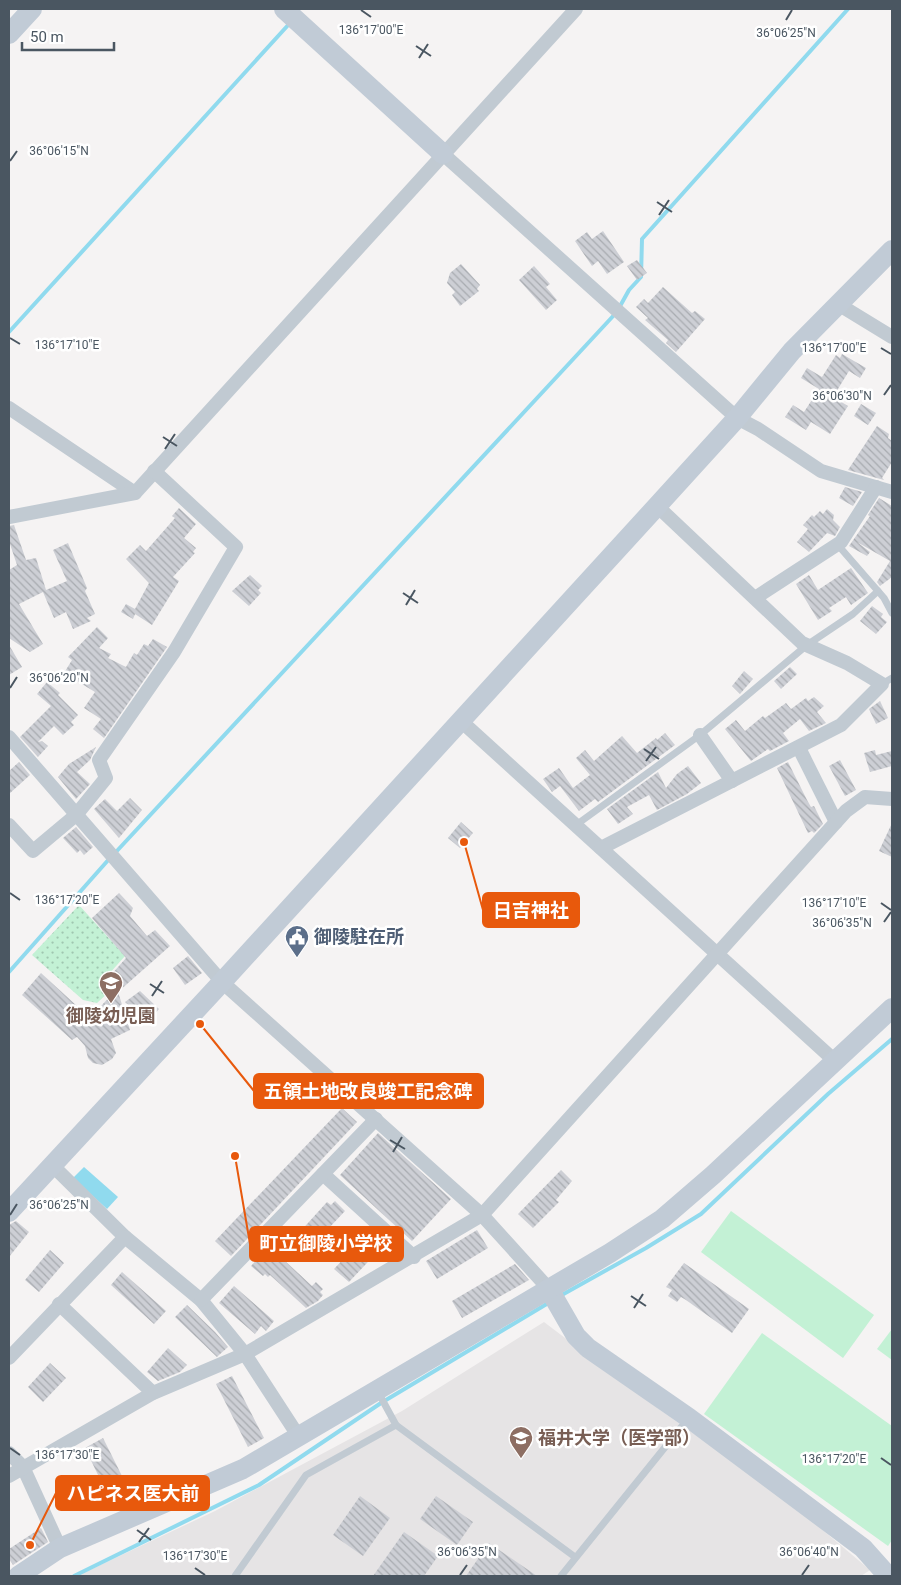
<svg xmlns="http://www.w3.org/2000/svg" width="901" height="1585" font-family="Roboto,'Noto Sans JP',sans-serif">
	<defs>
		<pattern id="grass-dots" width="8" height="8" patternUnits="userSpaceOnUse" patternTransform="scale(1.25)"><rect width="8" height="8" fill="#c3f1d5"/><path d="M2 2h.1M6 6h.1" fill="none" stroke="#a0c6b0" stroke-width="1.8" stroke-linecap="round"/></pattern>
		<pattern id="building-back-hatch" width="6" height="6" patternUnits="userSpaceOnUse" patternTransform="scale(1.25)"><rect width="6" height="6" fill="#cdcfd5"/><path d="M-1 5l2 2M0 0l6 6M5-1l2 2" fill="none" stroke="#a8abb0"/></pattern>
	</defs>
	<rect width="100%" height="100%" fill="#f5f3f3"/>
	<polygon fill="#e6e4e5" points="544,1322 660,1410 780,1494 870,1570 861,1576 77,1576 215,1511 402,1411"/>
	<polygon fill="url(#grass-dots)" points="79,905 125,956 101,983 109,992 97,1003 83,1000 32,955"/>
	<g fill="#c3f1d5">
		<polygon points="731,1211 874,1315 843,1358 701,1252"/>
		<polygon points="892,1329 892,1360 877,1349"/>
		<polygon points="762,1333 892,1426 892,1540 888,1546 704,1414"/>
	</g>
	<polygon fill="#90daee" points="84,1167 118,1197 107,1209 73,1178"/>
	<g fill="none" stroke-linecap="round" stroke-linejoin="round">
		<g stroke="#90daee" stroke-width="4">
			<polyline points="619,308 629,290 641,277 642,239 848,9"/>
			<polyline points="9,332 290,23"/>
			<polyline points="115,853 615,314"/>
			<polyline points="9,972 110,858"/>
			<polyline points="560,1296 646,1248 701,1214 828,1094 892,1039"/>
			<polyline points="74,1576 259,1485 381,1403 550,1302"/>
		</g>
	</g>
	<g fill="url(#building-back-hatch)">
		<polygon points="603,231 624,262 607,274 598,261 592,266 575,241 587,232 592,239"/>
		<polygon points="637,260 647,273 637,280 627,266"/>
		<polygon points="461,264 480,285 477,289 479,291 460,306 452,295 455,292 447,283 450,273"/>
		<polygon points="534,266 550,284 546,287 557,300 546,310 519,280"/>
		<polygon points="663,287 692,313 695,311 705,319 676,352 666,343 668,340 645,320 648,318 636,307 644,299 648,303"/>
		<polygon points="842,354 866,368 860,378 849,371 833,397 848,406 830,434 811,422 806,430 785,417 793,405 804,412 819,389 801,378 807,368 822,377 836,355 840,358"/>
		<polygon points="861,404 876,413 868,425 854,416"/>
		<polygon points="877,426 889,434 888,438 892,441 892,462 882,478 884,480 848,470"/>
		<polygon points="845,487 862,492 853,506 839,498"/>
		<polygon points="879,498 892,506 892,577 880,586 877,582 890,561 857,542 870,552 867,556 849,546 870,516 868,515"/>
		<polygon points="179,508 196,524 184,538 196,548 193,552 195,553 173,577 179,581 152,625 135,614 133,619 121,612 126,604 135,609 149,583 126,559 140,545 146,551 175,518 172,516"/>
		<polygon points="827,509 834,515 833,520 840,527 835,536 827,533 809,552 797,542 808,529 803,525 812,515 814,517 820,511 823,514"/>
		<polygon points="14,525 26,560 36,558 46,590 67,581 53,550 68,543 87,588 85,591 95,614 87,618 91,621 73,629 66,612 54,618 43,592 19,604 43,644 30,652 9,638 9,570 17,565 9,541 9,526"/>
		<polygon points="851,568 868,593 851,605 846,597 829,608 832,611 818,620 796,584 809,575 818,590"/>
		<polygon points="250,575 262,586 258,590 261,593 249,606 232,591"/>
		<polygon points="872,606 883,614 881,617 887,622 876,634 860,621"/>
		<polygon points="97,627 108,638 99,648 111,654 108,658 126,667 134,653 137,655 144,644 148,646 153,639 167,647 104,738 93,729 101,719 84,708 95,692 64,673 72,660 68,657"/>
		<polygon points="9,645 22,667 9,675"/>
		<polygon points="790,667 797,674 781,689 774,681"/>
		<polygon points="744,671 753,679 740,694 732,686"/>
		<polygon points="47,682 60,693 58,695 78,715 71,722 74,725 63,735 54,726 38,742 42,741 48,746 38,757 20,737 51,706 37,694"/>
		<polygon points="814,697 824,706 817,712 826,723 809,731 800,719 783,733 789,741 770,751 768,749 751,761 725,729 736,720 745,731 763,716 765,718 786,703 791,709 806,698 808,701"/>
		<polygon points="880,701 888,718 876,724 869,709"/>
		<polygon points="665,733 675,745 598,802 595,799 579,811 560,786 552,792 543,779 559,768 573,788 590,775 576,758 585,750 594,761 622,736 637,753 656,738 657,740"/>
		<polygon points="96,747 90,760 77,772 90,784 76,799 58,777 69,764"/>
		<polygon points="875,750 876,755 892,751 892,766 870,772 864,753"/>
		<polygon points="840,760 856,790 845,796 829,766"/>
		<polygon points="19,762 30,775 9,794 9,771"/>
		<polygon points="788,762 807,800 811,807 814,806 823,824 814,833 812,831 808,833 777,768"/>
		<polygon points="688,766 701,783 687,794 657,810 649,795 627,807 633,814 618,824 607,809 658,772 666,788 677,774"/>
		<polygon points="130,798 142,810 119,838 94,809 105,799 117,811"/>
		<polygon points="461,822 473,833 460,848 448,838"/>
		<polygon points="892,823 892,857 879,851"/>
		<polygon points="76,827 93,847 84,855 80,850 77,853 63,838"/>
		<polygon points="119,893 133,908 130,916 147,936 155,930 170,946 118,992 130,1030 111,1039 116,1053 112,1059 102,1065 93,1063 88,1058 85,1046 77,1037 72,1040 22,995 41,973 90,1018 114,992 103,984 126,958 92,918"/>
		<polygon points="188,956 202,973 185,985 173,968"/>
		<polygon points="140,991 159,1009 148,1022 125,1002"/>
		<polygon points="342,1108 357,1122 231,1256 215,1241"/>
		<polygon points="378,1133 451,1199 412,1241 340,1175"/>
		<polygon points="561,1170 572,1181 556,1200 559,1202 533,1228 518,1214"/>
		<polygon points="335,1201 345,1211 312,1246 298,1234 327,1202 331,1205"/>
		<polygon points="16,1221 29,1232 9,1257 9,1225"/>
		<polygon points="477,1230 488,1248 437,1279 426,1261"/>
		<polygon points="283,1231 298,1244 284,1260 312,1286 316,1282 323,1289 320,1292 323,1295 318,1301 306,1308 270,1275 268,1277 265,1274 263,1276 251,1266"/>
		<polygon points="365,1236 369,1240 373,1236 383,1246 349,1282 334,1269"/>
		<polygon points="50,1250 64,1263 39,1292 25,1280"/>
		<polygon points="684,1263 749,1309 732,1333 686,1300 681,1297 677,1302 668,1296 672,1290 666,1287"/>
		<polygon points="515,1264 529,1280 462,1318 452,1301"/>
		<polygon points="122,1272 166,1311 154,1324 111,1285"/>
		<polygon points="234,1286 274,1321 266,1331 261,1326 255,1334 219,1303"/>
		<polygon points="187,1305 215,1332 228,1347 219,1355 217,1357 175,1317"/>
		<polygon points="168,1348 187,1365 180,1372 158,1381 147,1372"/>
		<polygon points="50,1363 66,1378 43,1402 28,1387"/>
		<polygon points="232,1376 264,1438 248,1447 216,1384"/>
		<polygon points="103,1438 132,1496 113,1506 85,1448"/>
		<polygon points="360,1496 390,1518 363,1556 333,1535"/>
		<polygon points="436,1496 473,1522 457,1545 420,1519"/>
		<polygon points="41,1528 48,1542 13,1565 9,1559 9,1549"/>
		<polygon points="404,1532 438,1556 424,1576 373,1576"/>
		<polygon points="489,1543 537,1576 466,1576"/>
	</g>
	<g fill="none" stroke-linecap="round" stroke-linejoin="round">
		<g stroke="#c1cad2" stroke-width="7">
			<polyline points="837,544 884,598 892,613"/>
			<polyline points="882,684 892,678"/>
			<polyline points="576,825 700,735 807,645 853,614 878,591"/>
			<polyline points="378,1392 396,1425 575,1557"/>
			<polyline points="235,1576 306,1475 396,1425"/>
			<polyline points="561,1576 687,1420"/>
		</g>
		<g stroke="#c1cad2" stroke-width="14">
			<polyline points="443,154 737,418 758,429 821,471 892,492"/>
			<polyline points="838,304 892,337"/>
			<polyline points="9,408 135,493"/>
			<polyline points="9,517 135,493 576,9"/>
			<polyline points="755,598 841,542 876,487"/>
			<polyline points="461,721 835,1061"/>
			<polyline points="700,735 732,781"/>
			<polyline points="9,737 222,982 482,1215 549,1289"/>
			<polyline points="799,748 836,822"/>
			<polyline points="9,825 33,851 76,815 106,778 99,760 174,652 236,547 154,471"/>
			<polyline points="601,848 841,725 882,684 847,663 802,643 657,506"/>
			<polyline points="52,1165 125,1237 201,1300 245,1354 299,1437"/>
			<polyline points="323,1174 414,1257"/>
			<polyline points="201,1300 376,1119"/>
			<polyline points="59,1304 153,1393"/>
			<polyline points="9,1358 125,1237"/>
			<polyline points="9,1453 23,1467 60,1548"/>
			<polyline points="9,1476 153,1393 245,1354 482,1215 846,811 865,797 892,799"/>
		</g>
		<g stroke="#c1cbd6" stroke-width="20">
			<polyline points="284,9 443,154"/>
			<polyline points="9,34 32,9"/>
			<polyline points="9,1212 222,982 657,506 737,418 792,351 892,250"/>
			<polyline points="549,1289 576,1336 588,1348 689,1418 863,1548 888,1576"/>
			<polyline points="18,1576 60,1548 243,1469 610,1253 662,1219 713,1175 892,1008"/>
		</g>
	</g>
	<path fill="none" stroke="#4a5661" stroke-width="2" d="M 361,10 L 371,17M 786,20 L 792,10M 416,46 L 431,56M 419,58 L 428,44M 10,161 L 17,151M 657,202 L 672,212M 659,215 L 669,200M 10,338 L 20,344M 881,348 L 891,354M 884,395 L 891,385M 163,437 L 177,446M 165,449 L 175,434M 403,593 L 418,603M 406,605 L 415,590M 10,688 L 17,677M 644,749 L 659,759M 646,761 L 656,747M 10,893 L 20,900M 881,903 L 891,910M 884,922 L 891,912M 150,984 L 164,993M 152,996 L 162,981M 390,1140 L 405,1149M 393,1152 L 402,1137M 10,1215 L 17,1204M 631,1296 L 646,1306M 634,1308 L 643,1294M 10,1448 L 20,1455M 881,1458 L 891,1465M 137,1530 L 151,1540M 139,1542 L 149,1528M 195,1568 L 205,1575M 460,1575 L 467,1565M 802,1575 L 809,1565"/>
	<defs>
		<g id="civic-pin" transform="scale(1.25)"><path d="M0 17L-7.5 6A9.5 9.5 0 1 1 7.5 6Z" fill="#5c6f8a" stroke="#fff"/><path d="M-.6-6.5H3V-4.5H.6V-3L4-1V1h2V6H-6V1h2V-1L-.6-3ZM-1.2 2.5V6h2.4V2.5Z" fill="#fff"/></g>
		<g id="school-pin" transform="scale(1.25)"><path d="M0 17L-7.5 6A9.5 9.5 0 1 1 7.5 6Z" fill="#8d6e63" stroke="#fff"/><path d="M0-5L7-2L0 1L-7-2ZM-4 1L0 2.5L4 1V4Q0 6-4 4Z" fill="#fff"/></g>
		<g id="university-pin" transform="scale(1.25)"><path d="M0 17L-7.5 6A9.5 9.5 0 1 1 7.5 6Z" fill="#8d6e63" stroke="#fff"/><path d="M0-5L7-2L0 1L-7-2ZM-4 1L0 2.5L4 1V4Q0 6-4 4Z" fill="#fff"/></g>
	</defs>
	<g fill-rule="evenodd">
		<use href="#civic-pin" x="297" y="937"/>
		<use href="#school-pin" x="111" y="983"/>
		<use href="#university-pin" x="521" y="1438"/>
	</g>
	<g text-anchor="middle" stroke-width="5" stroke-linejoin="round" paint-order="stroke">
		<g font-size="18" font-weight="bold" fill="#4e5e75" stroke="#fff" text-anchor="start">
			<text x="314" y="943">御陵駐在所</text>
		</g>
		<g font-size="18" font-weight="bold" fill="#785e54" stroke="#fff">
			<text x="111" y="1022">御陵幼児園</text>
			<text x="538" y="1444" text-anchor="start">福井大学（医学部）</text>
		</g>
	</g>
	<g font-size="12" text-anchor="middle" fill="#4a5661" stroke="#fff" stroke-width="5" stroke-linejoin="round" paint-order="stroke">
		<text x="371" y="34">136°17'00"E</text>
		<text x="786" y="37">36°06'25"N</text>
		<text x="59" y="155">36°06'15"N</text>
		<text x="67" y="349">136°17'10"E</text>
		<text x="834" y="352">136°17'00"E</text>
		<text x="842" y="400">36°06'30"N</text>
		<text x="59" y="682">36°06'20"N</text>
		<text x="67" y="904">136°17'20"E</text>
		<text x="834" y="907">136°17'10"E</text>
		<text x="842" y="927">36°06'35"N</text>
		<text x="59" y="1209">36°06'25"N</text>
		<text x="67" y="1459">136°17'30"E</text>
		<text x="834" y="1463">136°17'20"E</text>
		<text x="467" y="1556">36°06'35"N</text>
		<text x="809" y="1556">36°06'40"N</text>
		<text x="195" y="1560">136°17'30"E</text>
	</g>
	<path fill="none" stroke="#e8590c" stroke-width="2" d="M464 842L483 910M200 1024L254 1091M235 1156L250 1244M30 1545L56 1493"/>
	<g fill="#e8590c" stroke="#fff" stroke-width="2">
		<circle cx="464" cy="842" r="5"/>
		<circle cx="200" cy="1024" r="5"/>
		<circle cx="235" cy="1156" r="5"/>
		<circle cx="30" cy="1545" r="5"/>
	</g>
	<g fill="#e8590c" stroke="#e8590c" stroke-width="2">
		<rect x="483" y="893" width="96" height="34" rx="5"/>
		<rect x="254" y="1074" width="229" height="34" rx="5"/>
		<rect x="250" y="1227" width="153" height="34" rx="5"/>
		<rect x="56" y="1476" width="153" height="34" rx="5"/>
	</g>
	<g font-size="19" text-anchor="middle" font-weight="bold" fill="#fff">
		<text x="531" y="917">日吉神社</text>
		<text x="368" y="1098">五領土地改良竣工記念碑</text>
		<text x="326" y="1250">町立御陵小学校</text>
		<text x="133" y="1500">ハピネス医大前</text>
	</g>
	<rect width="901" height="1585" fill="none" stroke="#4a5661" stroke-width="20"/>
	<path d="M22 42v8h92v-8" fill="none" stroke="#4a5661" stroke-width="2.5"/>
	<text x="30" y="42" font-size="15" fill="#4a5661" stroke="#ffffff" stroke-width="4" paint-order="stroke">50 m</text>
</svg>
